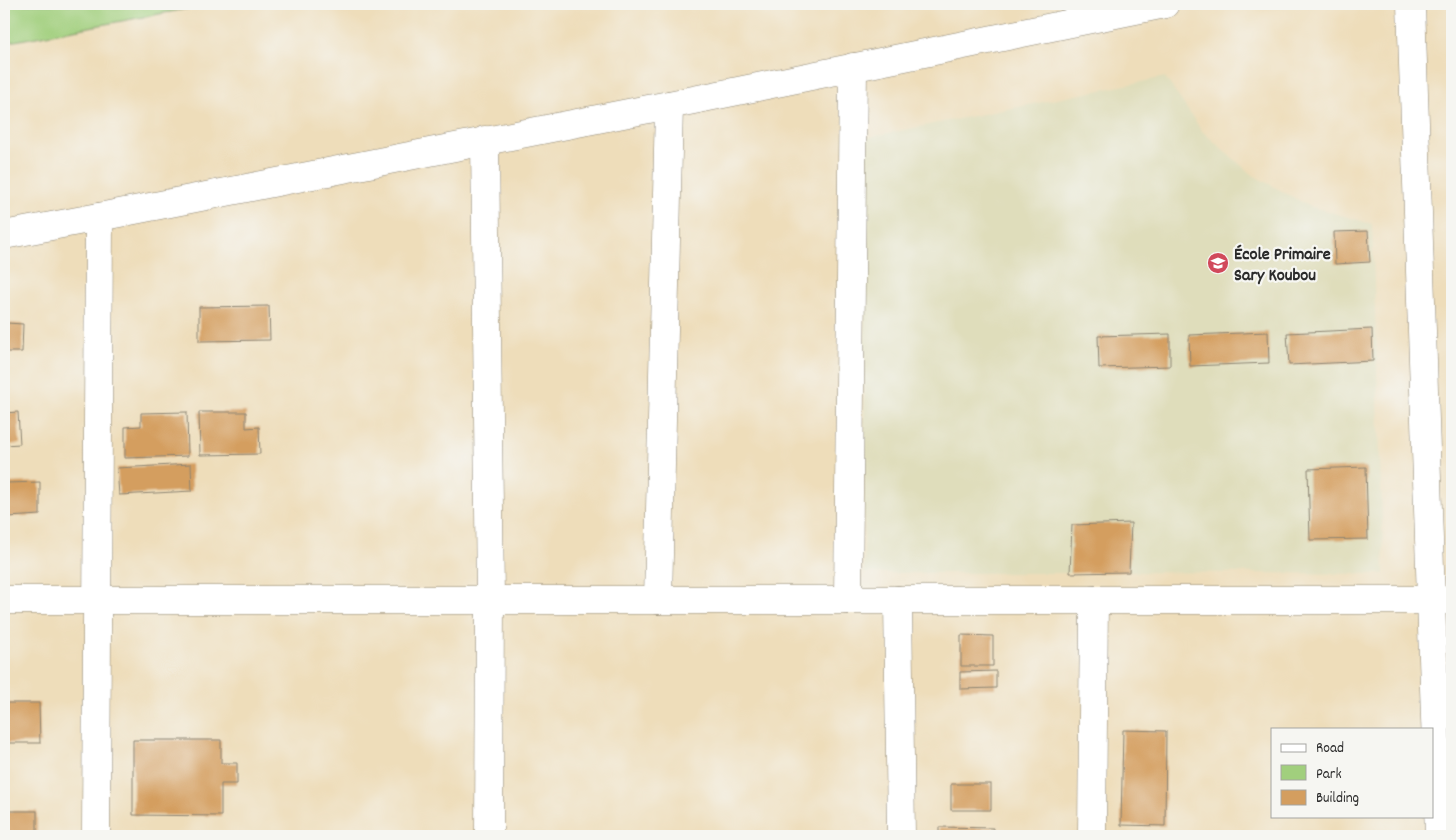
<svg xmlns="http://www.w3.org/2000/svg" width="1456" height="840" font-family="Dekko,sans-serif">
	<rect width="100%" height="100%" fill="#f6f6f2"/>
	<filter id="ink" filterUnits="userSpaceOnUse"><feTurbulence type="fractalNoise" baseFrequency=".02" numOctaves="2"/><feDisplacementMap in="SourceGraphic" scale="10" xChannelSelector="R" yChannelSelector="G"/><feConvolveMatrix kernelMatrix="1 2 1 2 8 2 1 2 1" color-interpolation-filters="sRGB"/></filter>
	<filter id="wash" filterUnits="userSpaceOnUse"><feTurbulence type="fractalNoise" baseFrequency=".0096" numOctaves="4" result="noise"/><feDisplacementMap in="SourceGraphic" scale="20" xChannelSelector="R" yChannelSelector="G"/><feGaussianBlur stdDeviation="1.12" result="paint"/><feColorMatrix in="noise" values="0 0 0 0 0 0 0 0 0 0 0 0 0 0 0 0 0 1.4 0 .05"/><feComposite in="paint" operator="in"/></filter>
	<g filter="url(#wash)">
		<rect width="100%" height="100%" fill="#eeddba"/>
		<polygon fill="#dfddbb" points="1165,77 1202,131 1251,174 1309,206 1372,224 1384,574 1129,572 1070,573 864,573 865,138"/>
		<polygon fill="#a1cf7d" stroke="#667d54" points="4,4 213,4 4,43"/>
		<g id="blocks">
			<g fill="#d49e5f">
				<polygon points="1368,231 1370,262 1335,264 1334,232"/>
				<polygon points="269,306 270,340 199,341 199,307"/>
				<polygon points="7,323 23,324 22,352 6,352"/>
				<polygon points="1372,329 1373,361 1289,365 1287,333"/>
				<polygon points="1268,332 1269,363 1190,366 1189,335"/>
				<polygon points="1170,334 1170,366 1099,368 1098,336"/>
				<polygon points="18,412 20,444 4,445 4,413"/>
				<polygon points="187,412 188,456 125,458 125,427 141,426 141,413"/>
				<polygon points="199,412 246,412 246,428 259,427 260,454 200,455"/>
				<polygon points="191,464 192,491 119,495 117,468"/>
				<polygon points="1366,467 1368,539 1310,540 1308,469"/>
				<polygon points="40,482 40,515 8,517 7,483"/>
				<polygon points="1131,523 1129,572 1070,573 1072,525"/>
				<polygon points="961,635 993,636 993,666 961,666"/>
				<polygon points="996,671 996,688 960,689 960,672"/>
				<polygon points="5,703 39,703 40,743 6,743"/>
				<polygon points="1123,730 1166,731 1165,826 1121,825"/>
				<polygon points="133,740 221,740 221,763 237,763 237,784 221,784 221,816 133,815"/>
				<rect x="951" y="784" width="40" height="26"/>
				<rect x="4" y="811" width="33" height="25"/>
				<polygon points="939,827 993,828 993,836 939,836"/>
			</g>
		</g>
	</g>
	<g filter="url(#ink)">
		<use href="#blocks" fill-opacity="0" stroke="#8c8472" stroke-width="1"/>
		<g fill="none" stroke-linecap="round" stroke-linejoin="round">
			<g stroke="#8c8472" stroke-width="29">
				<g id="minor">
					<polyline points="485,140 490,600 489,836"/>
					<polyline points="4,235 99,217 669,105 1165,4"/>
					<polyline points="4,600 1452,600"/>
					<polyline points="658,600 669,105"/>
					<polyline points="848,600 853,67"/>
					<polyline points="898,600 901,836"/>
					<polyline points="96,836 99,217"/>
					<polyline points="1092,836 1094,600"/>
				</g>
			</g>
			<g stroke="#8c8472" stroke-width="29">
				<polyline id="tertiary" points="1411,4 1439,836"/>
			</g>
			<use href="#minor" stroke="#fff" stroke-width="28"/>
			<use href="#tertiary" stroke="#fff" stroke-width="28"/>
		</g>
	</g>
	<defs>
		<g id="school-disc" transform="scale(1.125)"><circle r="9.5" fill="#d1495b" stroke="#f6f6f2"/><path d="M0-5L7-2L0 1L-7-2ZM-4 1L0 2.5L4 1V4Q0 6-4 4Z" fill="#fff"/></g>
	</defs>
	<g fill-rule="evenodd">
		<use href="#school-disc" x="1218" y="263"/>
	</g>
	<g text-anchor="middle" stroke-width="4.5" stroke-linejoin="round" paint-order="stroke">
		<g font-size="18" font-weight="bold" fill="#2b2b2b" stroke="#f6f6f2" text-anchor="start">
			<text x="1234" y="259">École Primaire<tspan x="1234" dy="21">Sary Koubou</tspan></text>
		</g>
	</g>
	<rect width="1456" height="840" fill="none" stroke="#f6f6f2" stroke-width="20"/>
	<rect x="1271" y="728" width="162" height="90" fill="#f6f6f2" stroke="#a5a5a2"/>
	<rect x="1281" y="744" width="25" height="8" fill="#ffffff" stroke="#a5a5a2"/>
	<text x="1316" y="752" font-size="15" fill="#2b2b2b">Road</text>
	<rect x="1281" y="765" width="25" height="15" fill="#a1cf7d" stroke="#a5a5a2"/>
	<text x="1316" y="778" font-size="15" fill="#2b2b2b">Park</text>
	<rect x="1281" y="790" width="25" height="15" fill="#d49e5f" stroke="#a5a5a2"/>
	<text x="1316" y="802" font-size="15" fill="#2b2b2b">Building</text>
</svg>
